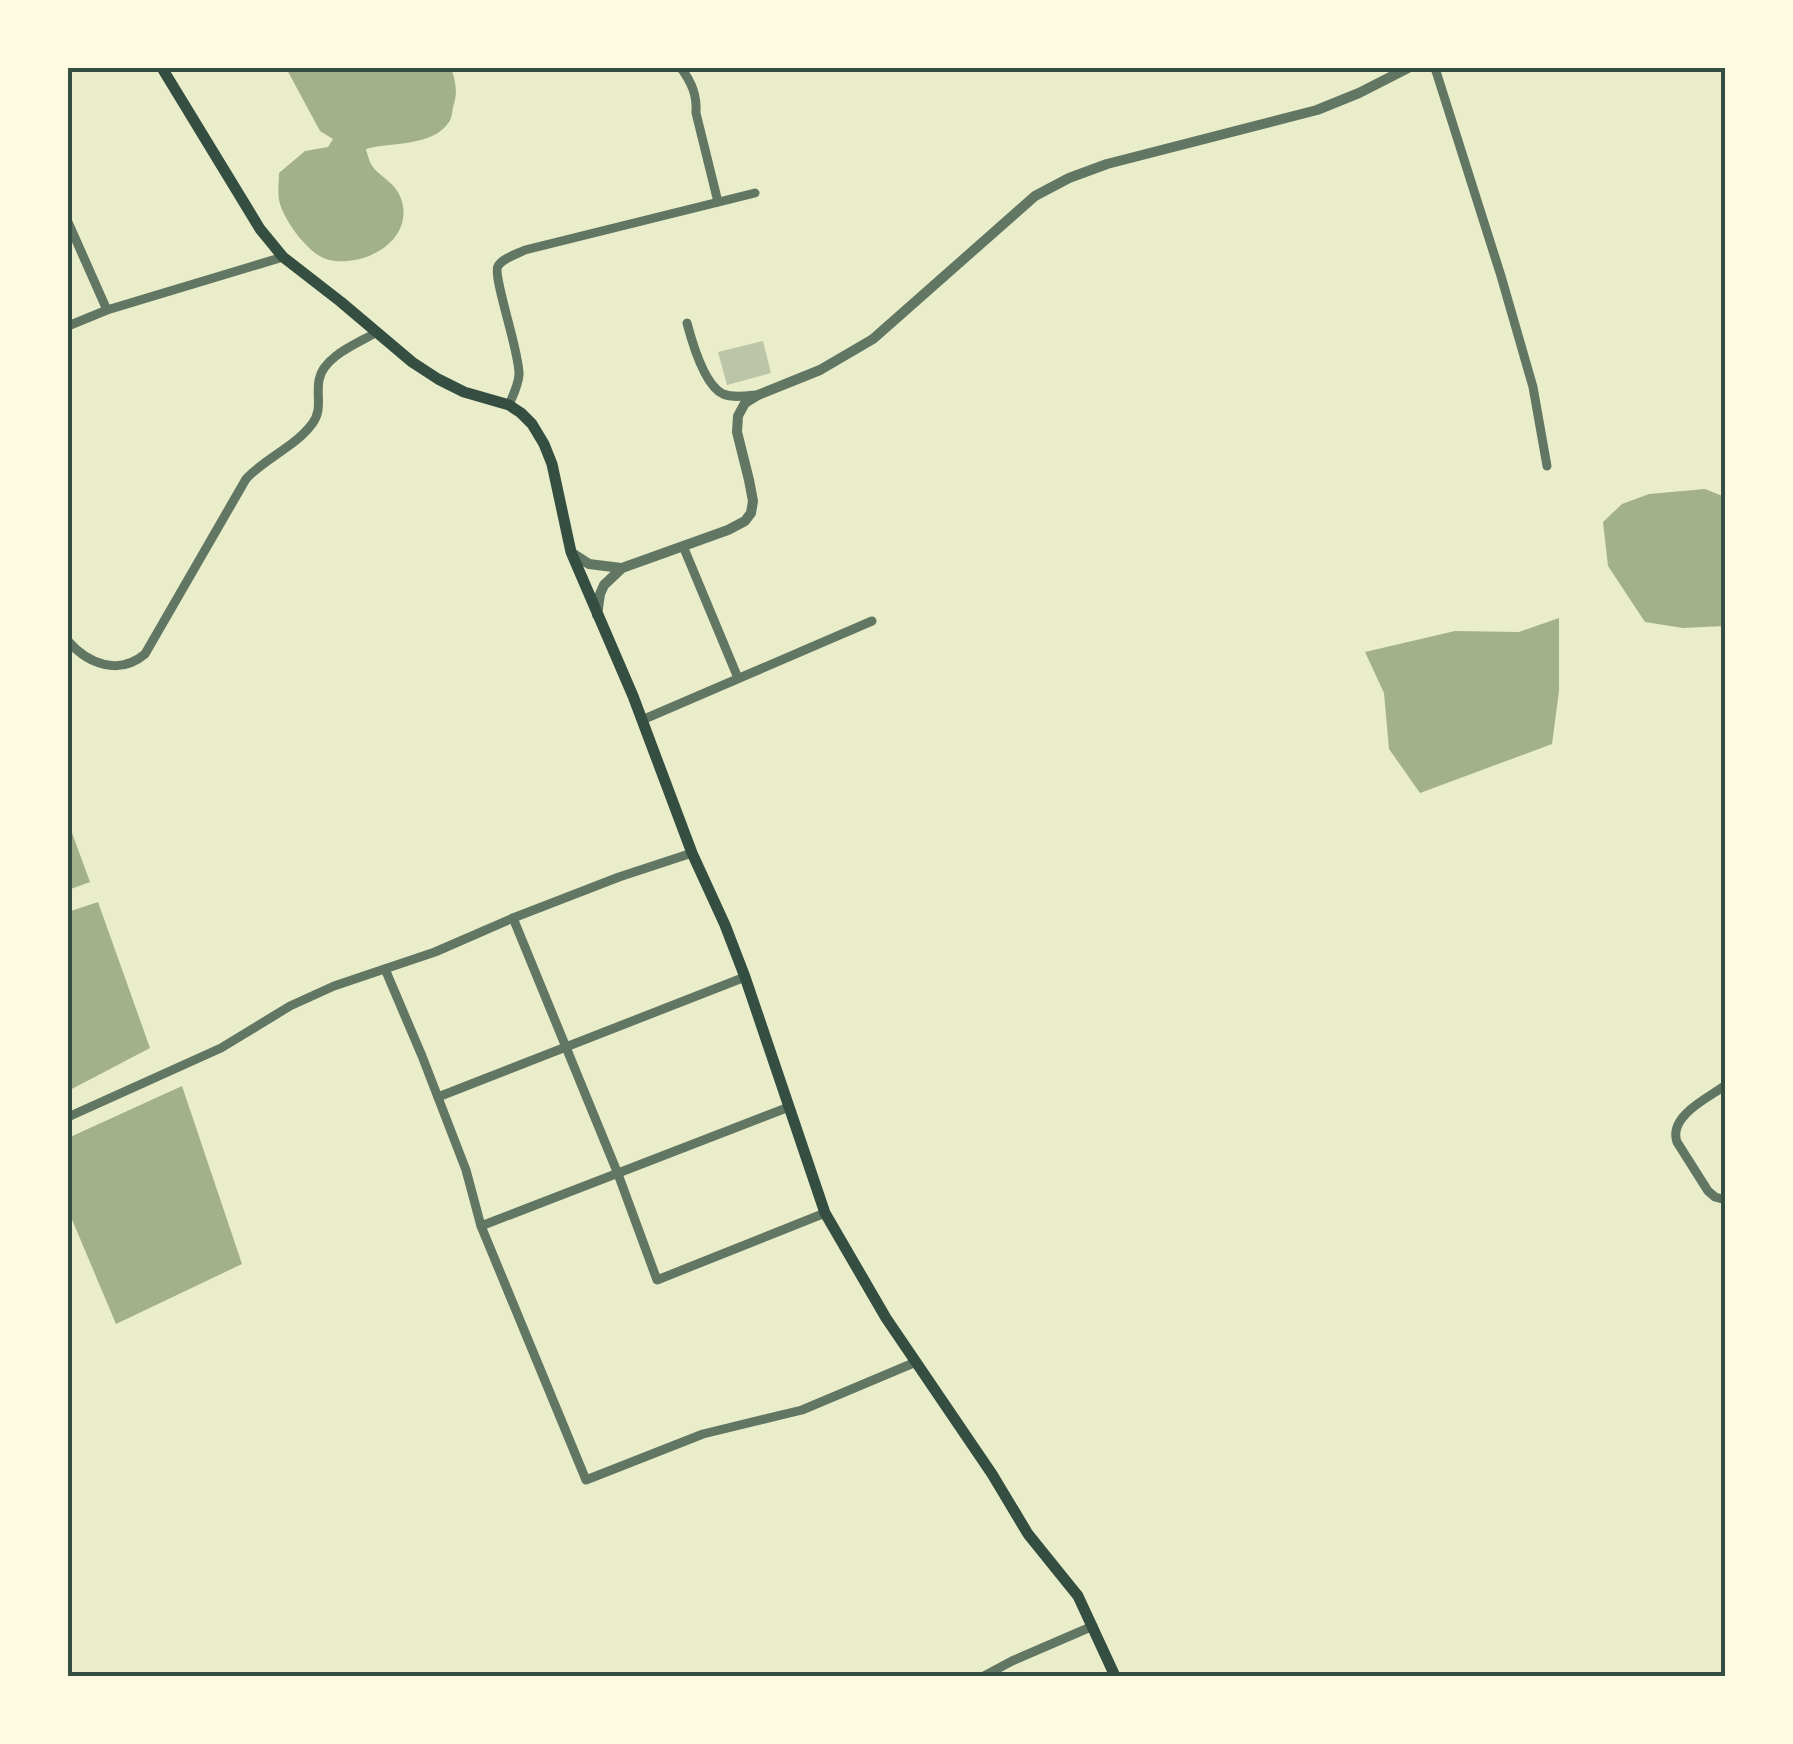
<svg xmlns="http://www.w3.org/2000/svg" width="1793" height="1744" font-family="Figtree,sans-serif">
	<rect width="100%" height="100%" fill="#e9edc9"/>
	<g fill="#a3b18a">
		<path d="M 286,68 L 451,68 C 456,82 458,93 453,107 C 452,112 452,118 449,122 C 433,147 390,142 366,149 C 366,150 370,163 371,164 C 380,179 399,182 403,206 C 409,245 361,267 329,260 C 309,255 286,223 280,204 C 277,194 279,183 279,173 L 305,151 L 328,147 L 333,139 L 320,131 Z"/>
		<polygon points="1705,489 1725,497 1725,626 1683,628 1645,622 1608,566 1603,522 1622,504 1649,494"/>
		<polygon points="1559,618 1559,691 1552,744 1420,793 1389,749 1384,693 1365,652 1455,631 1519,632"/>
		<polygon points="68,822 90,882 68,890"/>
		<polygon points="98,902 150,1048 68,1091 68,912"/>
		<polygon points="182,1086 242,1264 116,1324 68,1210 68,1138"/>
	</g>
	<polygon fill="#bcc5a7" points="763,341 771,373 727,385 718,352"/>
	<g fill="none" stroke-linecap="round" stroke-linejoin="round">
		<g stroke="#617663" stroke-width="9">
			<path d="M 681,68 C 692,83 697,95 696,113 L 718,202"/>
			<polyline points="1435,68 1501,276 1533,387 1547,466"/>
			<polyline points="68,222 107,310"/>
			<path d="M 687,323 C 692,342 704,385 723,394 C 733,398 746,396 756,395"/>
			<polyline points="68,326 107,310 283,257"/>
			<path d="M 509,405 C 513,395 518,386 519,375 C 520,352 492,276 498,266 C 503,258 517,254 525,250 L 755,193"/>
			<polyline points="683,546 738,678"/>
			<path d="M 68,641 C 88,664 119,676 145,654 L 246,479 C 265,458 295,447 312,424 C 323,410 316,396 319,380 C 323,356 359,343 377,332"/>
			<polyline points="642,720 872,621"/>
			<polyline points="513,918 618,1174 657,1280 825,1213"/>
			<polyline points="385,969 422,1056 466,1170 481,1226 586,1480 703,1434 802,1410 916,1362"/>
			<path d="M 1726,1085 C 1708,1098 1668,1116 1677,1142 L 1708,1191 L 1715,1197 L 1726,1200"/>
			<polyline points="438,1097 745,977"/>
			<polyline points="68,1117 221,1048 290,1006 334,986 435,952 513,918 619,877 692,853"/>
			<polyline points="481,1226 789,1107"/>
			<polyline points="984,1676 1012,1661 1093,1626"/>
		</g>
		<g stroke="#617663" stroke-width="10">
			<polyline points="572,553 589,564 621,568"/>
			<polyline points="597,615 600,594 604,585 622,568 728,530 745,521 751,513 753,501 749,480 737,432 738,416 745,403 758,395 820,370 873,339 1035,196 1069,178 1107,164 1317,110 1359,93 1408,68"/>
		</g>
		<polyline stroke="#344e41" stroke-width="11" points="162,68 260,229 283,257 341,302 412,362 438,379 464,392 509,405 521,413 532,424 544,444 552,464 571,552 633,696 692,853 725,925 745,977 825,1213 886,1318 992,1474 1028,1534 1078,1596 1115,1676"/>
	</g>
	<rect width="1793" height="1744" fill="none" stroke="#fefae0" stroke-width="140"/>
	<rect x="70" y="70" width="1653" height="1604" fill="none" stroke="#344e41" stroke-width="4"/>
</svg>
